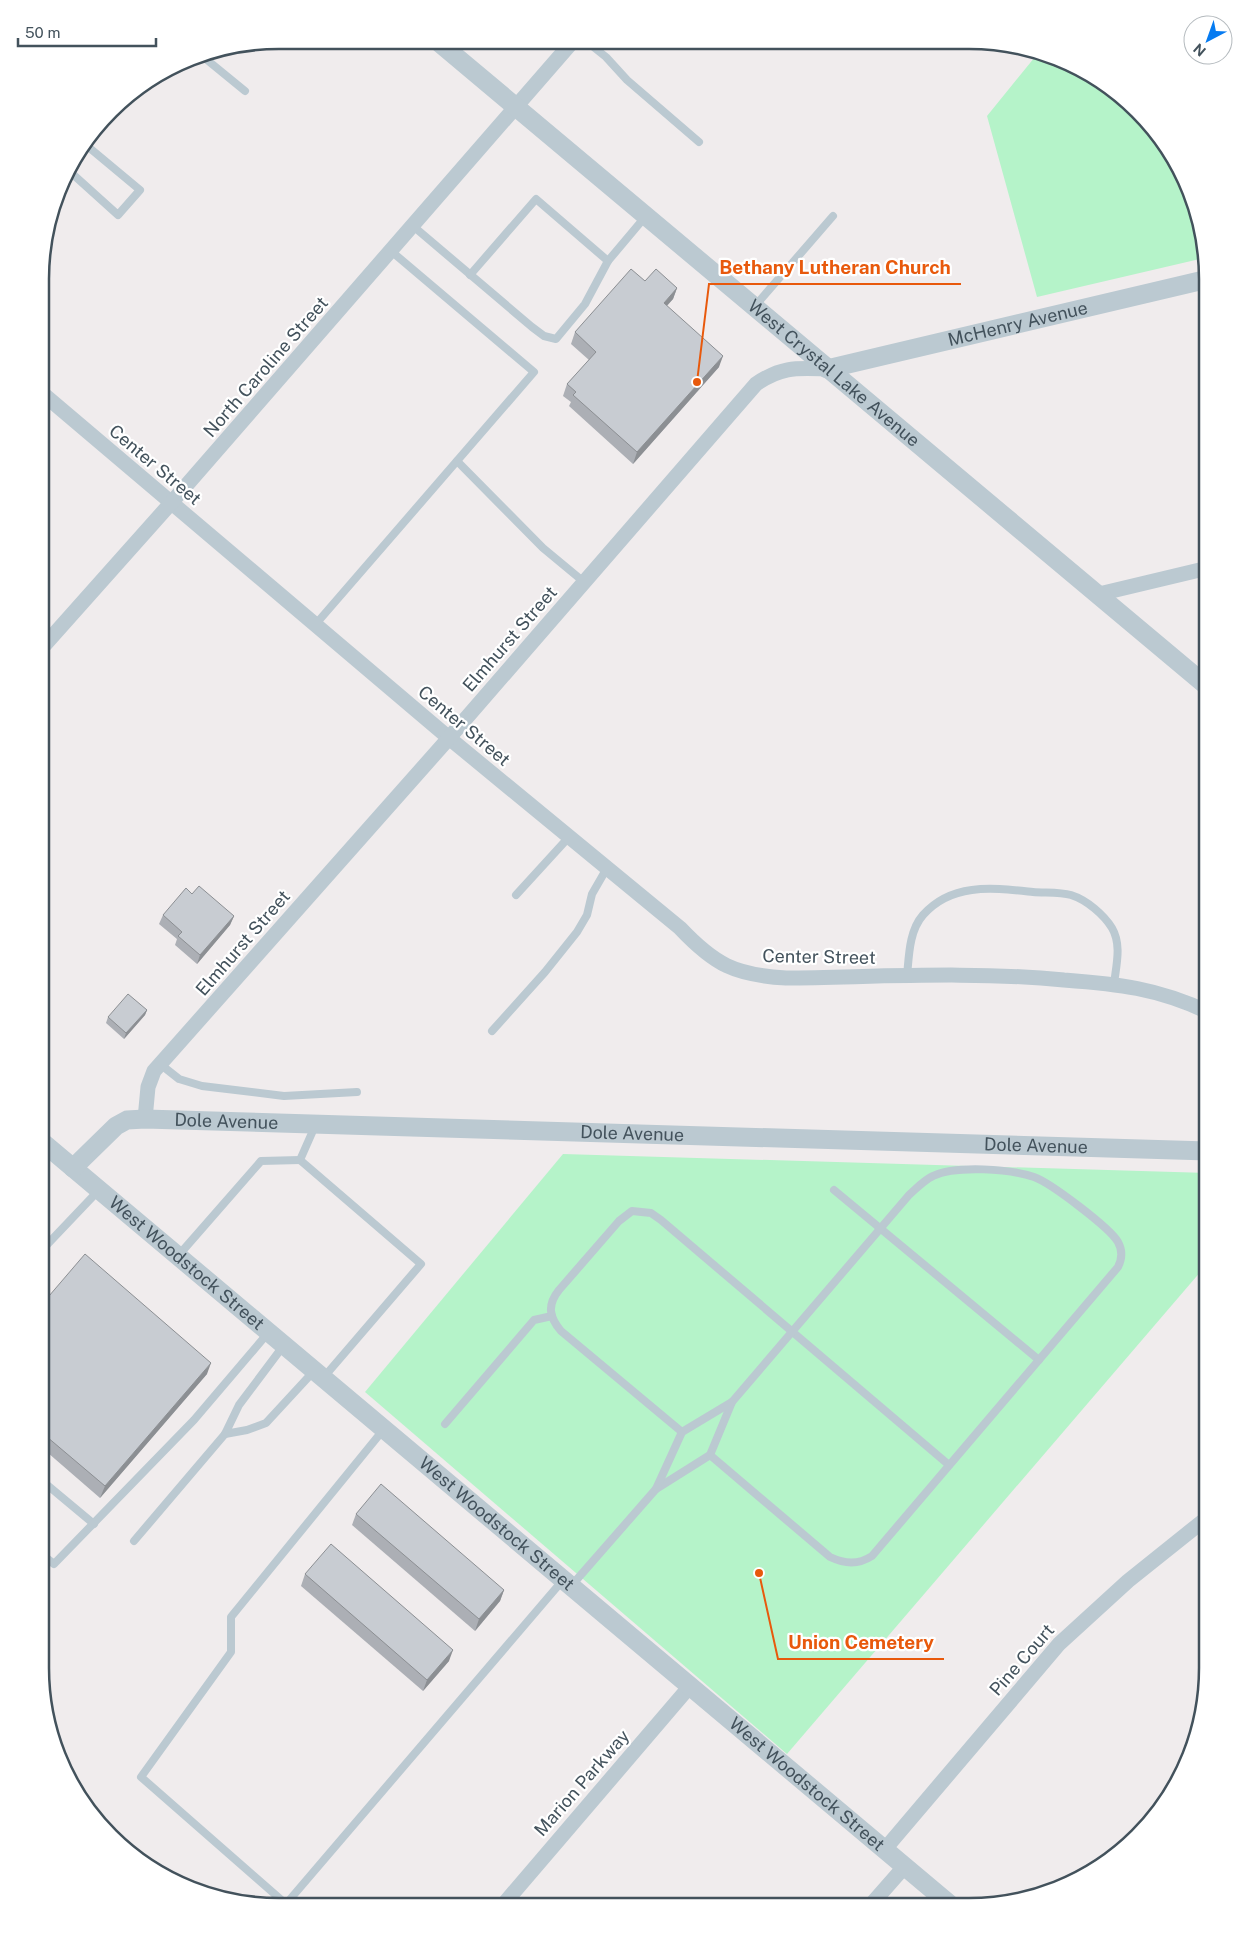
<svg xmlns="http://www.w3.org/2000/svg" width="1248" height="1947" font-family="'Public Sans',sans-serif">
	<rect width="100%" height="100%" fill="#f0eced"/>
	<g fill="#b5f3c9">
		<path d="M 1039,52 C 1105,70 1162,124 1189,186 C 1197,204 1200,238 1204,258 L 1037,297 L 987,116 Z"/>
		<polygon points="563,1154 1208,1173 1208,1263 787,1754 365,1392"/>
	</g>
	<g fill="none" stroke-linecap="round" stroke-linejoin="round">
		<g stroke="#bbc9d1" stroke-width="8">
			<polyline points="586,41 606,57 627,80 699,142"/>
			<polyline points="201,55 245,91"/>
			<polyline points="67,169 118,215 140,190 86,145"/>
			<polyline points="413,226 532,327 544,336 556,339 585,304 608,261 645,217"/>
			<polyline points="470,275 536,199 608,261"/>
			<polyline points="755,306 833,216"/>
			<polyline points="457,461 543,548 584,582"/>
			<polyline points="315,625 534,372 391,251"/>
			<polyline points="516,895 569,837"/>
			<path d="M 907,976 C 909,956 909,931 923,915 C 952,882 994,888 1033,892 C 1045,893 1060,892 1071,895 C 1087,900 1104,915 1112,928 C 1122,945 1116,966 1114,984"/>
			<polyline points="492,1031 545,972 577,932 587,915 592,894 607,868"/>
			<polyline points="160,1064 179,1079 202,1086 284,1096 357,1092"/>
			<polyline points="315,1126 300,1160 421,1264 324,1377"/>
			<polyline points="834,1190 1039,1360"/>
			<polyline points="41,1251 99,1190"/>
			<polyline points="178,1256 261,1161 300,1160"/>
			<polyline points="284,1345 239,1405 225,1434 247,1430 266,1423 314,1371"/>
			<polyline points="445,1424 534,1320 552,1316"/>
			<polyline points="384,1429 231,1617 231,1652 141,1777 286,1904 563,1580"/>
			<path d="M 682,1432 L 561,1331 C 549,1317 547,1305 559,1290 L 619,1221 L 632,1211 L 651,1213 L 661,1220 L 949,1465"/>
			<polyline points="40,1479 94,1524"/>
			<polyline points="656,1489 710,1455 732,1402"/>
			<polyline points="134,1541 225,1434"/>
			<polyline points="40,1553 54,1564 194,1420 268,1333"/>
			<path d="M 572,1585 L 656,1489 L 682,1432 L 732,1402 L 909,1195 C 917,1188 924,1180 933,1176 C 956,1165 1011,1169 1034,1177 C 1051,1183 1110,1228 1118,1242 C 1123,1251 1122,1259 1118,1267 L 872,1556 C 858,1565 845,1564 830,1557 L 710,1455"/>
		</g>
		<g stroke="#bbc9d1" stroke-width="15">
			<path d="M 42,393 L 449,738 L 680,928 C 715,965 735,975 786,978 C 878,977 972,971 1064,980 C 1118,984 1157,988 1208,1012"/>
			<polyline points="1099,594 1208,568"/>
			<polyline points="41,649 171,503 573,41"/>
			<path d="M 145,1119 L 148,1087 L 154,1071 L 449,738 L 756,384 C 782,366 797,368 827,369"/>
			<polyline points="885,1849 1059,1644 1128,1581 1208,1517"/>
			<polyline points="502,1906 691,1685"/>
			<polyline points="869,1907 905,1866"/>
		</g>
		<g stroke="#bbc9d1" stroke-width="19">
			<path id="s1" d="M 436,40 L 1208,687"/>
			<path id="s2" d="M 827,369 L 1208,279"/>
			<path id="s3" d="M 41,1141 L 953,1907"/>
			<path id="s4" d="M 73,1168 L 116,1126 L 127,1120 L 145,1119 L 1208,1151"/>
		</g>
	</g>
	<g fill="#acafb5">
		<polygon points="645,281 677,288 673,299 667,306 719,367 633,464 569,406 571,402 563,396 567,384 589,360 571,344 575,332"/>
		<polygon points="192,894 234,916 230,925 197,964 175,945 177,939 159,924 163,915"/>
		<polygon points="147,1010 145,1015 124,1039 106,1023 108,1017"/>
		<polygon points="41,1289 49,1296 207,1374 100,1498 40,1446"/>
		<polygon points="356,1514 504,1590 500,1601 475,1631 352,1525"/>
		<polygon points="305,1574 449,1661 423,1691 301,1586"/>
	</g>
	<g fill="#8c8f93">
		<polygon points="677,288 673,299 659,314 664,303"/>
		<polygon points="723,356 719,367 633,464 637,452"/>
		<polygon points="234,916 230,925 197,964 200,955"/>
		<polygon points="147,1010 145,1015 124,1039 126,1033"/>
		<polygon points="211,1363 207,1374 100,1498 105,1486"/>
		<polygon points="504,1590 500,1601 475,1631 479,1619"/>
		<polygon points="453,1650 449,1661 423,1691 427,1680"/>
	</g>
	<g fill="#c8ccd2" stroke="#8c8f93">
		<polygon points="631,269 645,281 656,269 677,288 664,303 723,356 637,452 573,395 576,392 567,384 596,352 575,332"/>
		<polygon points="199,886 234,916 200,955 178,936 182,932 163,915 186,888 192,894"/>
		<polygon points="128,994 147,1010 126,1033 108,1017"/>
		<polygon points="85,1254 211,1363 105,1486 40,1431 41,1289 49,1296"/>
		<polygon points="381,1484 504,1590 479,1619 356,1514"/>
		<polygon points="331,1544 453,1650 427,1680 305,1574"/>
	</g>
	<g text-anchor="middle" stroke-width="4.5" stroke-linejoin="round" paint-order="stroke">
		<g font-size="18" fill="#43525c" stroke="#fff">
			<text dy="6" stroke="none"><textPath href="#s2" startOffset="196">McHenry Avenue</textPath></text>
			<text transform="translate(266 367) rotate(-49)" y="6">North Caroline Street</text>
			<text dy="6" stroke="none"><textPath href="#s1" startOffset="519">West Crystal Lake Avenue</textPath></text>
			<text transform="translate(155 465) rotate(40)" y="6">Center Street</text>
			<text transform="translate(510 639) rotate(-49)" y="6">Elmhurst Street</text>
			<text transform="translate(464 726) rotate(40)" y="6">Center Street</text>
			<text transform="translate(243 943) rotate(-49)" y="6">Elmhurst Street</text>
			<text transform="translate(819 957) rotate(1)" y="6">Center Street</text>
			<text dy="6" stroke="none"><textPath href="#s4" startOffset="172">Dole Avenue</textPath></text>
			<text dy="6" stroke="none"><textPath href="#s4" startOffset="578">Dole Avenue</textPath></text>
			<text dy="6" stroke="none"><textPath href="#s4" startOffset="982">Dole Avenue</textPath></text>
			<text dy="6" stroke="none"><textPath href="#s3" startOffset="190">West Woodstock Street</textPath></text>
			<text dy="6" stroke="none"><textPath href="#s3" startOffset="595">West Woodstock Street</textPath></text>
			<text transform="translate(1022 1660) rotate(-49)" y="6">Pine Court</text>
			<text transform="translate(582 1783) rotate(-49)" y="6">Marion Parkway</text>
			<text dy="6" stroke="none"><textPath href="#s3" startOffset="1000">West Woodstock Street</textPath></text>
		</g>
	</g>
	<path d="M0 0H1248V1947H0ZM279 49H969A230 230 0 0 1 1199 279V1668A230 230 0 0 1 969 1898H279A230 230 0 0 1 49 1668V279A230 230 0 0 1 279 49Z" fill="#fff" fill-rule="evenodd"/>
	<path fill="none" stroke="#43525c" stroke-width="2.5" d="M279 49H969A230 230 0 0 1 1199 279V1668A230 230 0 0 1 969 1898H279A230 230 0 0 1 49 1668V279A230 230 0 0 1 279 49Z"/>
	<path fill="none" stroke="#e8590c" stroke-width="2" d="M697 382L709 284H961M759 1573L778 1659H944"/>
	<g fill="#e8590c" stroke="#fff" stroke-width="2">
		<circle cx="697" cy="382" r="5"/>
		<circle cx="759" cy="1573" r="5"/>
	</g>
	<g font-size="19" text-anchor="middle" font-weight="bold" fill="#e8590c" stroke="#fff" stroke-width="4.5" stroke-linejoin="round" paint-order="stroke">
		<text x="835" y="274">Bethany Lutheran Church</text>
		<text x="861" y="1649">Union Cemetery</text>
	</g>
	<g transform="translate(1208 40) rotate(221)"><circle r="24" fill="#ffffff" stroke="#b4babe"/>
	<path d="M0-4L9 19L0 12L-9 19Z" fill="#067bf1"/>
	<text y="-8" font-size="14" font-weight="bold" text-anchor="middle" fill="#43525c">N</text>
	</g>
	<path d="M18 38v8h138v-8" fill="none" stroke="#43525c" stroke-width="2.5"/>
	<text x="25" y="38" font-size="15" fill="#43525c" stroke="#ffffff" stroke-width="4" paint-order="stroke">50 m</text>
</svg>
